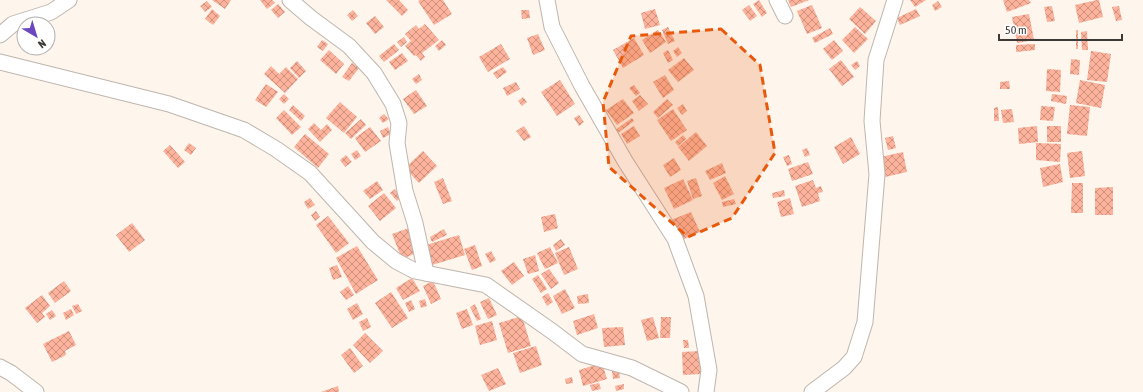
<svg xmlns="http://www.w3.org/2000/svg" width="1143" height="392" font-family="'Asap Condensed',sans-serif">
	<defs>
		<pattern id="building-cross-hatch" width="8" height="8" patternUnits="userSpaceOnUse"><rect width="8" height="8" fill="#fcb29b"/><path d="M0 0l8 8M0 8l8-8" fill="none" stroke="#cd927f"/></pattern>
	</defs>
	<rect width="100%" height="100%" fill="#fef5ed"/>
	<g fill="url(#building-cross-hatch)">
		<polygon points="212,0 231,0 225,9"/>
		<polygon points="260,0 272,0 275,3 267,9"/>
		<polygon points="386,0 399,0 408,10 402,16"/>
		<polygon points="420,0 443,0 452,14 434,25 418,1"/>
		<polygon points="759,0 767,13 762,17 753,4"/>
		<polygon points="788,0 809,0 791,7"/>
		<polygon points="910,0 926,0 915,7"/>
		<polygon points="1003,0 1029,0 1031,3 1007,12"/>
		<polygon points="1097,0 1099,0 1103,17 1079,23 1075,5"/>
		<polygon points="207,1 212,7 205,12 200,6"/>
		<polygon points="938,1 942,7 935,11 932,5"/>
		<polygon points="278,4 285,12 278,18 271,10"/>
		<polygon points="749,5 757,16 750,21 742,10"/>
		<polygon points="812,5 822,28 807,34 797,11"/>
		<polygon points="1052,6 1055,21 1047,22 1044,7"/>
		<polygon points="1119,6 1122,20 1116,21 1112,7"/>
		<polygon points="860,7 876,21 865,34 849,19"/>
		<polygon points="212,9 220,16 213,25 205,19"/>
		<polygon points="655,9 660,25 645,29 641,13"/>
		<polygon points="916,9 920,16 900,25 897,18"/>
		<polygon points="353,10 358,16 352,21 347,15"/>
		<polygon points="521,10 529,10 530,18 522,19"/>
		<polygon points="1029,14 1034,40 1017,43 1012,17"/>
		<polygon points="375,16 384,27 375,34 366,23"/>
		<polygon points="425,24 439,40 422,53 425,57 421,61 416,55 414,56 405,46 411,41 405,34 416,25 419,29"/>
		<polygon points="668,27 675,41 668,44 662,30"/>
		<polygon points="855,27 868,39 854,53 842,40"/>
		<polygon points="830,28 833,34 815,43 812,38"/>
		<polygon points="658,30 666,42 650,53 642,40"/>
		<rect x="1076" y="30" width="2" height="19"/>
		<polygon points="1087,31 1088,50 1082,50 1081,32"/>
		<polygon points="538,34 545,50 533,55 527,38"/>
		<polygon points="404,37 407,42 401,47 397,42"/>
		<polygon points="634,38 644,55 623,68 613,50"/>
		<polygon points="322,40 328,44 323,51 317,47"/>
		<polygon points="442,40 446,45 439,51 435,46"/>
		<polygon points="834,40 843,51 832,60 823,49"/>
		<polygon points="394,44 399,50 384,62 379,56"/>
		<polygon points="501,44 510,59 488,72 479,57"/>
		<polygon points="1035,44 1035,50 1016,52 1016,45"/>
		<polygon points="678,47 682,53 677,57 673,51"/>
		<polygon points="329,50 344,64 336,74 320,60"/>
		<polygon points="668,50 673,60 668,63 663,53"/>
		<polygon points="1091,51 1111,54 1107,82 1087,80"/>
		<polygon points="402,53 408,61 395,70 389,62"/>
		<polygon points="684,58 694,70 678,82 668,70"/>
		<polygon points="1071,59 1080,60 1079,75 1070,74"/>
		<polygon points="841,60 854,77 842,86 829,69"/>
		<polygon points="297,61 306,71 299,78 290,68"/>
		<polygon points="857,61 860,66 855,70 851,65"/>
		<polygon points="352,63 359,68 349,81 342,77"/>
		<polygon points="271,66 279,74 286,67 298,79 285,93 264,74"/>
		<polygon points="503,67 507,72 497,79 493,73"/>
		<polygon points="1047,69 1061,70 1060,92 1046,91"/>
		<polygon points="419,74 422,80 416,84 412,79"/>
		<polygon points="665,75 674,90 663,98 653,82"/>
		<polygon points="560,80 575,104 557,116 541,92"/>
		<polygon points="1080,80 1105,85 1101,108 1076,103"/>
		<polygon points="1009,81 1010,89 1000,89 1000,82"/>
		<polygon points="516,82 520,89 507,96 503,88"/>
		<polygon points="266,84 278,92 266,107 255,100"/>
		<polygon points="634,85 640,93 636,96 629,88"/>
		<polygon points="416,90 427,106 414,114 403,99"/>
		<polygon points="284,94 289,99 284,104 279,99"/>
		<polygon points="1052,94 1067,96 1066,104 1051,101"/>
		<polygon points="640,95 648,104 639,111 632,101"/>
		<polygon points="523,97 527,102 522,106 518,101"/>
		<polygon points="623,99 634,113 617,125 606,110"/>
		<polygon points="667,99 673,105 658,118 653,112"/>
		<polygon points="340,102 357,117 344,133 326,118"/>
		<polygon points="683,104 687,111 682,115 677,108"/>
		<polygon points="293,105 305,116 301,121 289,110"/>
		<polygon points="1070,105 1090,107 1087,136 1067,134"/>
		<polygon points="1041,106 1055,107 1053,121 1040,120"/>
		<polygon points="998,107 999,121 994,121 994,108"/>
		<polygon points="673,109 687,130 671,141 657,120"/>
		<polygon points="1012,109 1014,122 1003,123 1001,110"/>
		<polygon points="284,110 301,127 292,135 276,118"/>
		<polygon points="384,114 389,119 383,123 379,118"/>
		<polygon points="579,115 584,122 579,126 574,118"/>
		<polygon points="632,118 634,121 618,133 615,130"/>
		<polygon points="361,119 366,125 351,139 345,133"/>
		<polygon points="314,123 321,130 327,124 332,130 320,142 308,129"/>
		<polygon points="524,126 531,137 524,141 516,131"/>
		<polygon points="634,126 640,136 627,144 621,134"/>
		<polygon points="1037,126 1038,142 1019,144 1018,128"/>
		<rect x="1047" y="126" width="14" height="16"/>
		<polygon points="370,127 381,141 365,152 355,138"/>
		<polygon points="388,127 391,134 383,138 380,131"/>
		<polygon points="696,132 707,146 689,161 678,147"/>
		<polygon points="305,134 329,154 318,168 294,147"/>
		<polygon points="683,135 686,139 678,146 675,142"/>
		<polygon points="893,136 896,148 888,150 885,138"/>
		<polygon points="851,137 860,154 843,164 834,147"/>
		<polygon points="189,143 196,148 191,155 184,150"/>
		<polygon points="1036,143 1061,144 1060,162 1036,160"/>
		<polygon points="170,145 185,162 178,168 163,151"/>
		<polygon points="807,148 810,155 805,157 802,150"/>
		<polygon points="357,150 361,156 355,160 351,154"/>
		<polygon points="423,151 437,166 419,183 405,168"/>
		<polygon points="1082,151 1085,176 1070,178 1067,153"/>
		<polygon points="903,152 907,172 885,177 881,157"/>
		<polygon points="346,155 352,162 345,167 340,160"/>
		<polygon points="789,155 792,164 787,166 783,157"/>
		<polygon points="674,158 681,170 670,177 663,165"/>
		<polygon points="808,162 813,174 792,181 788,169"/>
		<polygon points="722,163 726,173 710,180 705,171"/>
		<polygon points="1060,164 1063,182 1043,187 1040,168"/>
		<polygon points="725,176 734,194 722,200 713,183"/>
		<polygon points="443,178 452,201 443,204 434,182"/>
		<polygon points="696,178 702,196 693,199 687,181"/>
		<polygon points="683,179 693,200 674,209 664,188"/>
		<polygon points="813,180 816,188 821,186 823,192 818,193 820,201 802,207 795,186"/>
		<polygon points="377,181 383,190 370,199 363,191"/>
		<polygon points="1072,183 1083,183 1083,213 1071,213"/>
		<polygon points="1113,187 1113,215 1095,215 1095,188"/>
		<polygon points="395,189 402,197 397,201 390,193"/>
		<polygon points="784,190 785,196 773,198 772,193"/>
		<polygon points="384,193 396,208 380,221 368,206"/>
		<polygon points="310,198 315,205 308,209 304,202"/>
		<polygon points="790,198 794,214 781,217 777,202"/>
		<polygon points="734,199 736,204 723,207 722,202"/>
		<polygon points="316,211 320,217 315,221 311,215"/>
		<polygon points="691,212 700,232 680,241 671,220"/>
		<polygon points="555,214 558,228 544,232 541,217"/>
		<polygon points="328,216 349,243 336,253 316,225"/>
		<polygon points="132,223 145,240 129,252 116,235"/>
		<polygon points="409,228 419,252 402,259 392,234"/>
		<polygon points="444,229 447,235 432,242 430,237"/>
		<polygon points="459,235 465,255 432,265 426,245"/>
		<polygon points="561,239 565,245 556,251 553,245"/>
		<polygon points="475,245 482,266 472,270 464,249"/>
		<polygon points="357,246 378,280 356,294 336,258"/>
		<polygon points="550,247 558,263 545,269 537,253"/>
		<polygon points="569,247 578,269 564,275 555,253"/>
		<polygon points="491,251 496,260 490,263 485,254"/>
		<polygon points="535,255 539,271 528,274 523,259"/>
		<polygon points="514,262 524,276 512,285 501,271"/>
		<polygon points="337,265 342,277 333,280 329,268"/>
		<polygon points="549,269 559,283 551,289 541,274"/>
		<polygon points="538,275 547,289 541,293 532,279"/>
		<polygon points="412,278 420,291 403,300 396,288"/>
		<polygon points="64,281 71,291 55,303 48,293"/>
		<polygon points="433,281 441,299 431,304 423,286"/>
		<polygon points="348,286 354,295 346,300 340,292"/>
		<polygon points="565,289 575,308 562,314 553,296"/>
		<polygon points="391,292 408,318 392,328 375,303"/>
		<polygon points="548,293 553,302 547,306 542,297"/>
		<polygon points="588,294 589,303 578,304 577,296"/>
		<polygon points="42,295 50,306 42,313 45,317 37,323 25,308"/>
		<polygon points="489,298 497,315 488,319 480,302"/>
		<polygon points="425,299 427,306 421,308 419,301"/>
		<polygon points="411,300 415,309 409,312 405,303"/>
		<polygon points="357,303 363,314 353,320 347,309"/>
		<polygon points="78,304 82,311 76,314 72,306"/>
		<polygon points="475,304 481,319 477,321 470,307"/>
		<polygon points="71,309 74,315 66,320 63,313"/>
		<polygon points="467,309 473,325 462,329 456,313"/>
		<polygon points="52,310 56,316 50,320 46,314"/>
		<polygon points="594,314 598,328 577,335 573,321"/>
		<polygon points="522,316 531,346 508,353 499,323"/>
		<polygon points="653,317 659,338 647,341 641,320"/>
		<polygon points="661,317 671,317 670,338 660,338"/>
		<polygon points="367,318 371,327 363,331 359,322"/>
		<polygon points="492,321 497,340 480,345 475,326"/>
		<polygon points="623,327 625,345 604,347 602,328"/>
		<polygon points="69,331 76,345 65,351 66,355 52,362 43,344"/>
		<polygon points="365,333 383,351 370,363 353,345"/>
		<polygon points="683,340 688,340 689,348 684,348"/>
		<polygon points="536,346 542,365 520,373 513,353"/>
		<polygon points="350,348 363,366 354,373 341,355"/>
		<polygon points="700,351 701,374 683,375 682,352"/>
		<polygon points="602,363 607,379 583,386 579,370"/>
		<polygon points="498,368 506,384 489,391 481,375"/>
		<polygon points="619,370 620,378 613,379 612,371"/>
		<polygon points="572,377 573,383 566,384 565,379"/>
		<polygon points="599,383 601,389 592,391 590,385"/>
		<polygon points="624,384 624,389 616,391 615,386"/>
		<polygon points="338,386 339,392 321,392"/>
	</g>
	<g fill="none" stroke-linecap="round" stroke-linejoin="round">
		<g stroke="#beb6ae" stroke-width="17">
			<g id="minor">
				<polyline points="290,0 311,18 349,46 374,73 393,104 399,123 397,143 405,191 415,223 426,273"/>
				<polyline points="547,0 552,27 582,86 625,161 675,239 696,296 709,370 706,392"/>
				<polyline points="777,0 785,16"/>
				<polyline points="0,35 13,24 51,12 69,0"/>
				<polyline points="0,62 169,104 244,130 276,149 310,173 373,242 396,261 415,271 486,285 553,332 582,354 632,368 681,392"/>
				<polyline points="0,367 11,373 36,392"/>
				<polyline points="812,392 844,368 854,357 865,322 877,174 872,121 876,60 895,0"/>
			</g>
		</g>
		<use href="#minor" stroke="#fff" stroke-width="15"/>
	</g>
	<path fill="#e8590c" fill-opacity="0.2" stroke="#e8590c" stroke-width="3" stroke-dasharray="8 5" stroke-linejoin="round" d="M 721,29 L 760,65 L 775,153 L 732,218 L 688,237 L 609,167 L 603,102 L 631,36 Z"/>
	<g transform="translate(36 36) rotate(142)"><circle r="19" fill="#ffffff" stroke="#b1b0af"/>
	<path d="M0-3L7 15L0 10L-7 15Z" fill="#6b48c1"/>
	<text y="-6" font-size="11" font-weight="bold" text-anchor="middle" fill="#3d3936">N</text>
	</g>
	<path d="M999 34v6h123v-6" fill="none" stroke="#3d3936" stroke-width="2"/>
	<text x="1005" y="34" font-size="12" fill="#3d3936" stroke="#ffffff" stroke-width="3" paint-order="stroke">50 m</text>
</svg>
